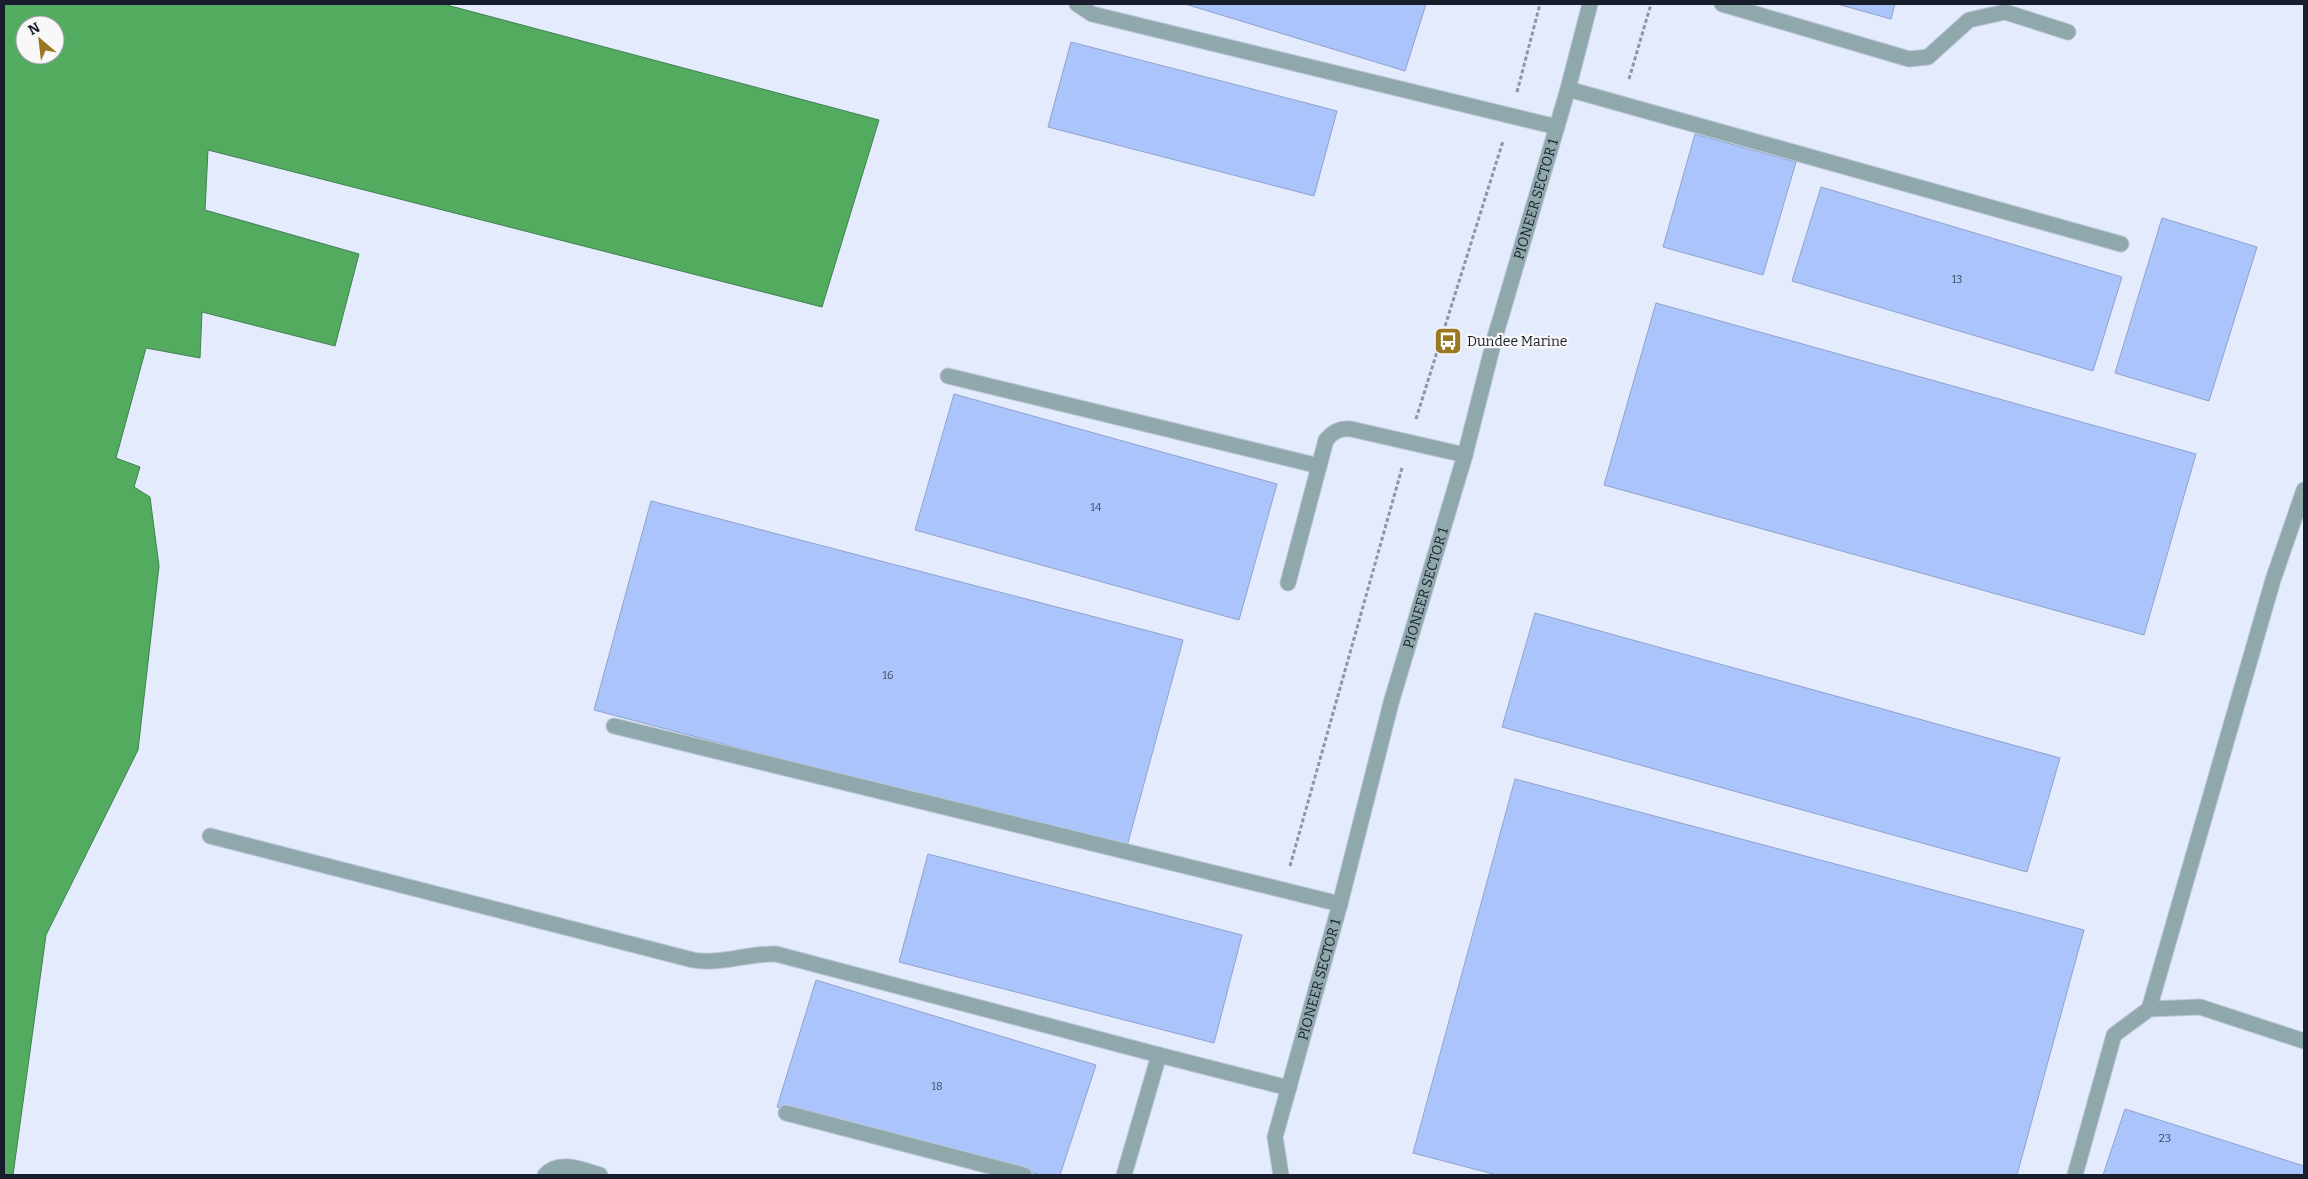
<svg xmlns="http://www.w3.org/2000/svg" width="2308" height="1179" font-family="Bitter,serif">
	<rect width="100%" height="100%" fill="#e3ebfd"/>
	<path fill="#53ab60" stroke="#418051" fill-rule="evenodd" d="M 4,4 L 443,4 L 879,120 L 822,307 L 208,150 L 205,210 L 359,254 L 335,346 L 202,312 L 200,358 L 146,348 L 116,458 L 140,467 L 134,487 L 150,497 L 159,566 L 138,750 L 46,935 L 13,1175 L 4,1175 ZM 25,25 L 55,25 L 55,55 L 25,55 Z"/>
	<g fill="#acc4fc" stroke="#90a2cc">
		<polygon points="1185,4 1426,4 1405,71"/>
		<polygon points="1837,4 1895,4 1891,19"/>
		<polygon points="1071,42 1337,111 1314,196 1048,127"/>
		<polygon points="1695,134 1796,162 1763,275 1663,247"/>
		<polygon points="1821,187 2122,277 2093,371 1792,281"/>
		<polygon points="2162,218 2257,247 2209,401 2115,373"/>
		<polygon points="1656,303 2196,454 2144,635 1604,485"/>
		<polygon points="954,394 1277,484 1239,620 915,530"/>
		<polygon points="651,501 1183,640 1126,850 594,710"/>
		<polygon points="1535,613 2060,758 2027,872 1502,727"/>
		<polygon points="1515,779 2084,930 2017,1175 1497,1175 1413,1153"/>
		<polygon points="928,854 1242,935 1214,1043 899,962"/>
		<polygon points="816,980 1096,1065 1060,1175 1041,1175 777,1107"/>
		<polygon points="2125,1109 2304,1166 2304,1175 2103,1175"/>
	</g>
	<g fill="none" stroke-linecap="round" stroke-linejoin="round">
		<g stroke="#bec6d8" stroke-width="17">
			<g id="service">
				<polyline points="1077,4 1092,14 1557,127"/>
				<polyline points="1722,4 1909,59 1928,57 1969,20 2005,12 2068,32"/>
				<polyline points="1568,89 2121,244"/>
				<polyline points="948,376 1319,466"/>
				<path d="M 1288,583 L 1326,440 C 1334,431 1340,428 1351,429 L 1465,455"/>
				<polyline points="614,726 1340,904"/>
				<path d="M 210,836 L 693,960 C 720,965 748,953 776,954 L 1159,1055"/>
				<polyline points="2149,1009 2273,580 2304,490"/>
				<polyline points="786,1113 1024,1175"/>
				<path d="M 545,1175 C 559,1159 583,1170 600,1175"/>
				<polyline points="1124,1175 1159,1055 1289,1088"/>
				<polyline points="2075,1175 2114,1035 2149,1009 2200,1007 2304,1041"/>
			</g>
		</g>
		<g stroke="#bec6d8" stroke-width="17">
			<g id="minor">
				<path id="s1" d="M 1281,1175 L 1275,1137 L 1340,904 L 1391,703 L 1465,455 L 1495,337 L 1568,89 L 1590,4"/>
			</g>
		</g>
		<g stroke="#8d95a6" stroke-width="3" stroke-dasharray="4 2.5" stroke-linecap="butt">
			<polyline points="1629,79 1651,4"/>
			<polyline points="1517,92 1540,4"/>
			<polyline points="1416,419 1503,141"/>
			<polyline points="1290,866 1402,468"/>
		</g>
		<use href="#service" stroke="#8fa8ac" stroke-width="15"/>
		<use href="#minor" stroke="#8fa8ac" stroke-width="15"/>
	</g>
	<defs>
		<g id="bus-square" transform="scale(1.4375)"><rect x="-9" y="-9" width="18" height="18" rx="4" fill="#997822" stroke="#f8f8f8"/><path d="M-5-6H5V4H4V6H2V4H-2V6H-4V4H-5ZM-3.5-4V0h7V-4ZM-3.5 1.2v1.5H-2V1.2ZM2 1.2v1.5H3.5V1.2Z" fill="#fff"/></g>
	</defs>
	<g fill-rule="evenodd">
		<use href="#bus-square" x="1448" y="341"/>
	</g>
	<g text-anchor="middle" stroke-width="4.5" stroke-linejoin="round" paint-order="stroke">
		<g font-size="11" fill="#3c4761">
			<text x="1957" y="283">13</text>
			<text x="1096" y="511">14</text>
			<text x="888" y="679">16</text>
			<text x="937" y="1090">18</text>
			<text x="2165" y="1142">23</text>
		</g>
		<g font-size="14" fill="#171d2d" stroke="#f8f8f8">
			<text dy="5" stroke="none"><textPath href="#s1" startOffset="1012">PIONEER SECTOR 1</textPath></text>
			<text dy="5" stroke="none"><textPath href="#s1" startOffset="608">PIONEER SECTOR 1</textPath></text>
			<text dy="5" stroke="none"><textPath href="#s1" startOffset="202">PIONEER SECTOR 1</textPath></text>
		</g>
		<g font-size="14" fill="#171d2d" stroke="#f8f8f8" text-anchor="start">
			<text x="1467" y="346">Dundee Marine</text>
		</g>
	</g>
	<rect width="2308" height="1179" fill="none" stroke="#171d2d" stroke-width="10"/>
	<g transform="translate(40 40) rotate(332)"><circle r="24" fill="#f8f8f8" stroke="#9ea0a7"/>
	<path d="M0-4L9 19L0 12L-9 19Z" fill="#997822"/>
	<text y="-8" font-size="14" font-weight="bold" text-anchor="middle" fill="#171d2d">N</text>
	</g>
</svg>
